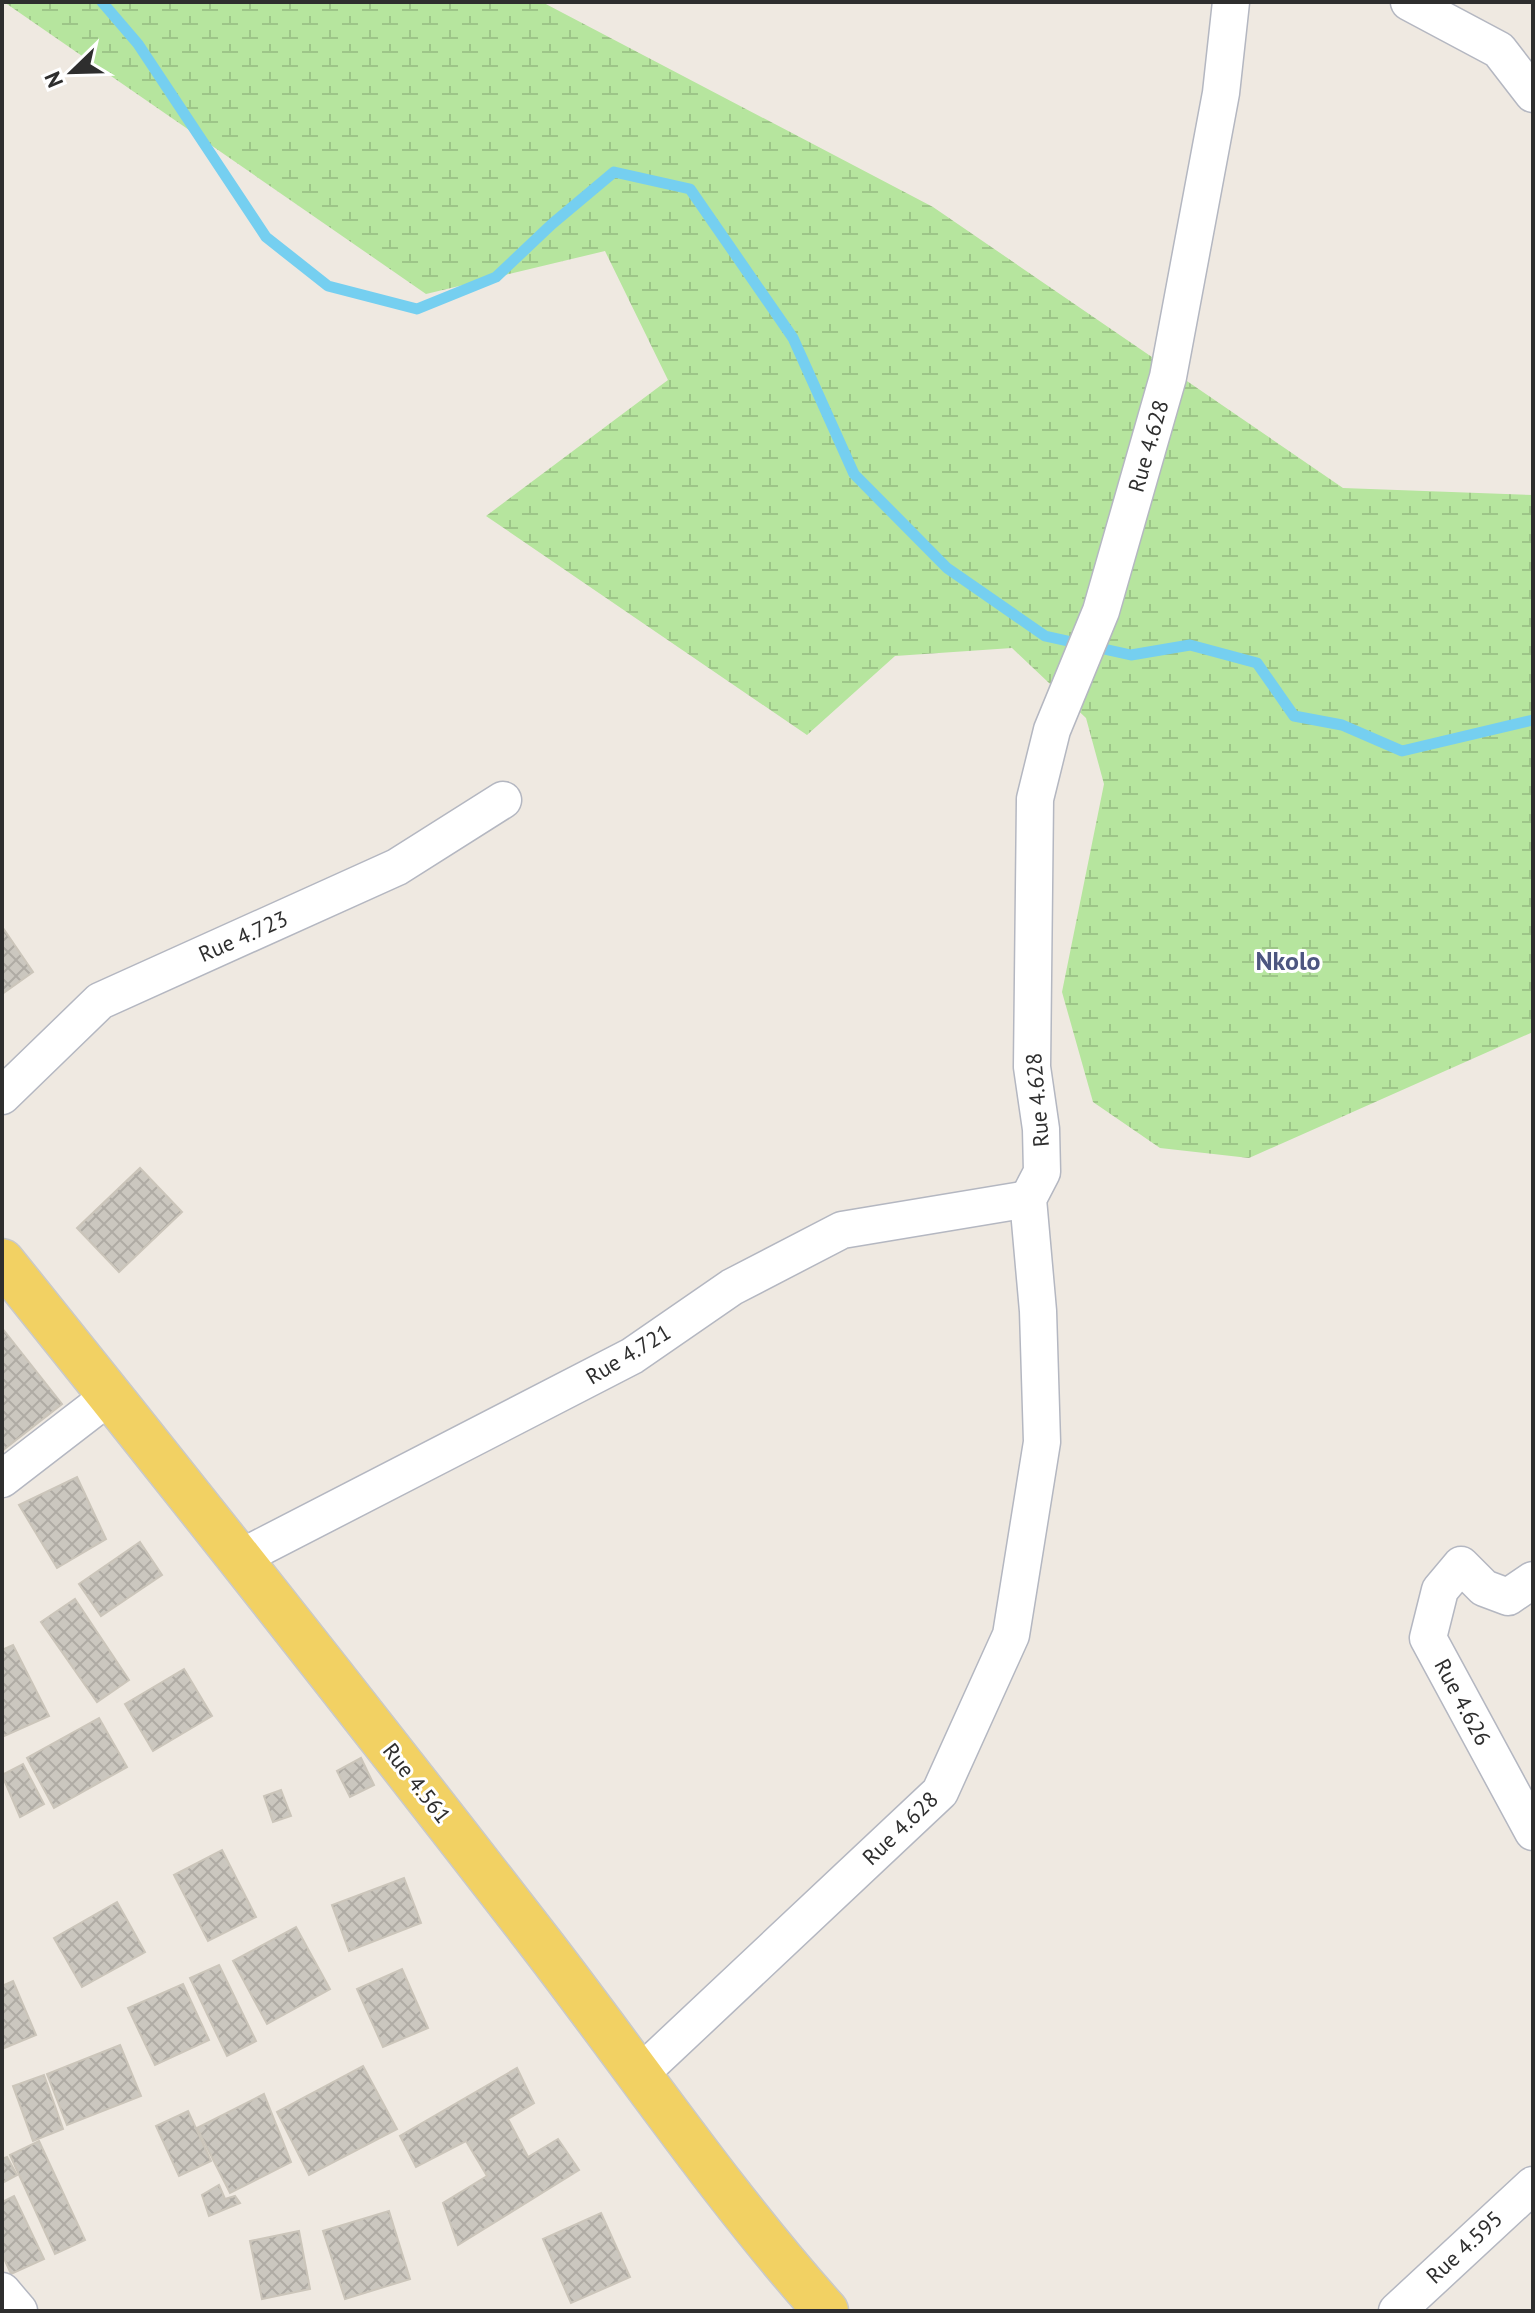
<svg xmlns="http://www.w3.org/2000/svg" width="1535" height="2313" font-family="'PT Sans',sans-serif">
	<defs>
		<pattern id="wetland-marsh" width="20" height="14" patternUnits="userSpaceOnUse" patternTransform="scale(2)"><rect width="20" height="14" fill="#b6e59e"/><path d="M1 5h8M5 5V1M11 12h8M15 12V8" fill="none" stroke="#9dc588"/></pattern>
		<pattern id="building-cross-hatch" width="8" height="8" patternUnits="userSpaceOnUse" patternTransform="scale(2)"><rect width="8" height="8" fill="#cbc7bf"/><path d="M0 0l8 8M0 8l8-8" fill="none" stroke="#afaba4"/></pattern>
	</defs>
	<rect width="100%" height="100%" fill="#efe9e1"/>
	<polygon fill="url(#wetland-marsh)" points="4,2 542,2 933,207 1343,488 1533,495 1533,1032 1249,1158 1160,1148 1093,1102 1062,992 1104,784 1086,718 1012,648 895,656 807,735 486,516 668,380 605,251 426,294"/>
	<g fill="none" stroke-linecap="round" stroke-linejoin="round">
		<polyline stroke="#75cff0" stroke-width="11" points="102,2 138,44 266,237 328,286 417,309 496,277 552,224 614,172 690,189 793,338 854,474 947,568 1045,636 1131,655 1190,645 1257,663 1294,716 1342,725 1402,751 1533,720"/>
	</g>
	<g fill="url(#building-cross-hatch)" stroke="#cbc5ba" stroke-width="2">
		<polygon points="3,928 33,972 2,994 2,929"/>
		<polygon points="140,1168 182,1212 119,1272 77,1228"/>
		<polygon points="2,1328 62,1404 2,1451"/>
		<polygon points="77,1477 106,1539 57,1568 19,1505"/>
		<polygon points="140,1542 162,1575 101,1616 79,1584"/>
		<polygon points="75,1599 129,1680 97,1702 41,1622"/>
		<polygon points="13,1645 49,1716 2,1737 2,1650"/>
		<polygon points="184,1669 212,1716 153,1751 125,1704"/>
		<polygon points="99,1718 127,1767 54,1808 27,1758"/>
		<polygon points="361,1758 374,1785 350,1797 337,1771"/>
		<polygon points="23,1764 44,1804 20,1817 2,1775"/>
		<polygon points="281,1790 291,1816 273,1822 264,1796"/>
		<polygon points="222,1850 256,1917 208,1941 174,1875"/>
		<polygon points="404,1878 421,1923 349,1951 332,1905"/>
		<polygon points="117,1902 145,1952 82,1987 54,1938"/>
		<polygon points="296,1927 330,1989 267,2024 233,1961"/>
		<polygon points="219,1965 256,2041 227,2056 190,1978"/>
		<polygon points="402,1969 428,2028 383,2047 357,1989"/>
		<polygon points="13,1981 36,2035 2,2049 2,1986"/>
		<polygon points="183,1984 209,2040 155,2065 128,2008"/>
		<polygon points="120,2045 141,2096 67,2125 47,2074"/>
		<polygon points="363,2066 397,2129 309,2175 277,2112"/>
		<polygon points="517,2068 534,2103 508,2119 528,2157 558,2139 579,2170 458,2245 443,2203 487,2176 466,2141 416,2167 400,2136"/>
		<polygon points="44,2075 63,2129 33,2141 13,2086"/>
		<polygon points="264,2094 291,2162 230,2193 197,2128"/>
		<polygon points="188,2111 211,2161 179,2176 156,2126"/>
		<polygon points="39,2141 85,2240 55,2254 10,2155"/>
		<polygon points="7,2157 17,2175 2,2183 2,2159"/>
		<polygon points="219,2185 225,2199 235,2196 240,2203 209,2216 202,2195"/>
		<polygon points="14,2196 44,2259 11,2274 2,2254 2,2202"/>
		<polygon points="389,2211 410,2279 345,2299 323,2231"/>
		<polygon points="601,2213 630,2277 571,2303 543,2239"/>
		<polygon points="299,2231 310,2289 262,2299 250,2241"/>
	</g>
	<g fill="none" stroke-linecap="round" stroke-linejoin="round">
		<g stroke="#b4b7c1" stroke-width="39">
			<g id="minor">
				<polyline points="1409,2 1499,50 1533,94"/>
				<polyline points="2,1096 100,1001 397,867 503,800"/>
				<polyline points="2,1479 111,1395"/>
				<polyline points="242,1557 632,1356 732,1287 842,1230 1028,1199"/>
				<polyline points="1533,1580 1508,1597 1484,1588 1461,1565 1440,1590 1428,1638 1533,1832"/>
				<polyline points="641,2073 940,1792 1011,1635 1042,1442 1038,1311 1028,1199 1042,1172 1041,1129 1032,1067 1035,799 1052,730 1101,611 1168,377 1221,93 1231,2"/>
				<polyline points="2,2291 19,2311"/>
				<polyline points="1397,2311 1533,2185"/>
			</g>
		</g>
		<g stroke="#c9c9c9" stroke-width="47">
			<path id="major" d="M 2,1261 C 184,1487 364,1715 542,1945 C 636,2067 723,2196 826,2311"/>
		</g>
		<use href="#minor" stroke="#fff" stroke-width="36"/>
		<use href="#major" stroke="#f2d163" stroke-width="44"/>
	</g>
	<g text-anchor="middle" stroke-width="6" stroke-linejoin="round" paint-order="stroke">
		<g font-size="22" fill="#2e2e2e" stroke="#fff">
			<text transform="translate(1148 446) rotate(-74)" y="8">Rue 4.628</text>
			<text transform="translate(243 936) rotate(-24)" y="8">Rue 4.723</text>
			<text transform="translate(1037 1100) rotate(-95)" y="8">Rue 4.628</text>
			<text transform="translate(628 1354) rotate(-31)" y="8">Rue 4.721</text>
			<text transform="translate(1463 1702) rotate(62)" y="8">Rue 4.626</text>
			<text transform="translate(417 1783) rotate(52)" y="8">Rue 4.561</text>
			<text transform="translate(900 1828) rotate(-44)" y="8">Rue 4.628</text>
			<text transform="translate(1464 2247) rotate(-43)" y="8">Rue 4.595</text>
		</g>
		<g font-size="26" font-weight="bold" fill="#4d5680" stroke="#fff">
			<text x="1288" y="970">Nkolo</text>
		</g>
	</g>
	<rect width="1535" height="2313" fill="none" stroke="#2e2e2e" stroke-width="8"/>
	<g transform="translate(72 72) rotate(247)" stroke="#ffffff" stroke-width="6" paint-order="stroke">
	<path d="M0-6L14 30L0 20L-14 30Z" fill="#2e2e2e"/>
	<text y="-12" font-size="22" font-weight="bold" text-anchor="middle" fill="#2e2e2e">N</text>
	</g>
</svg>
